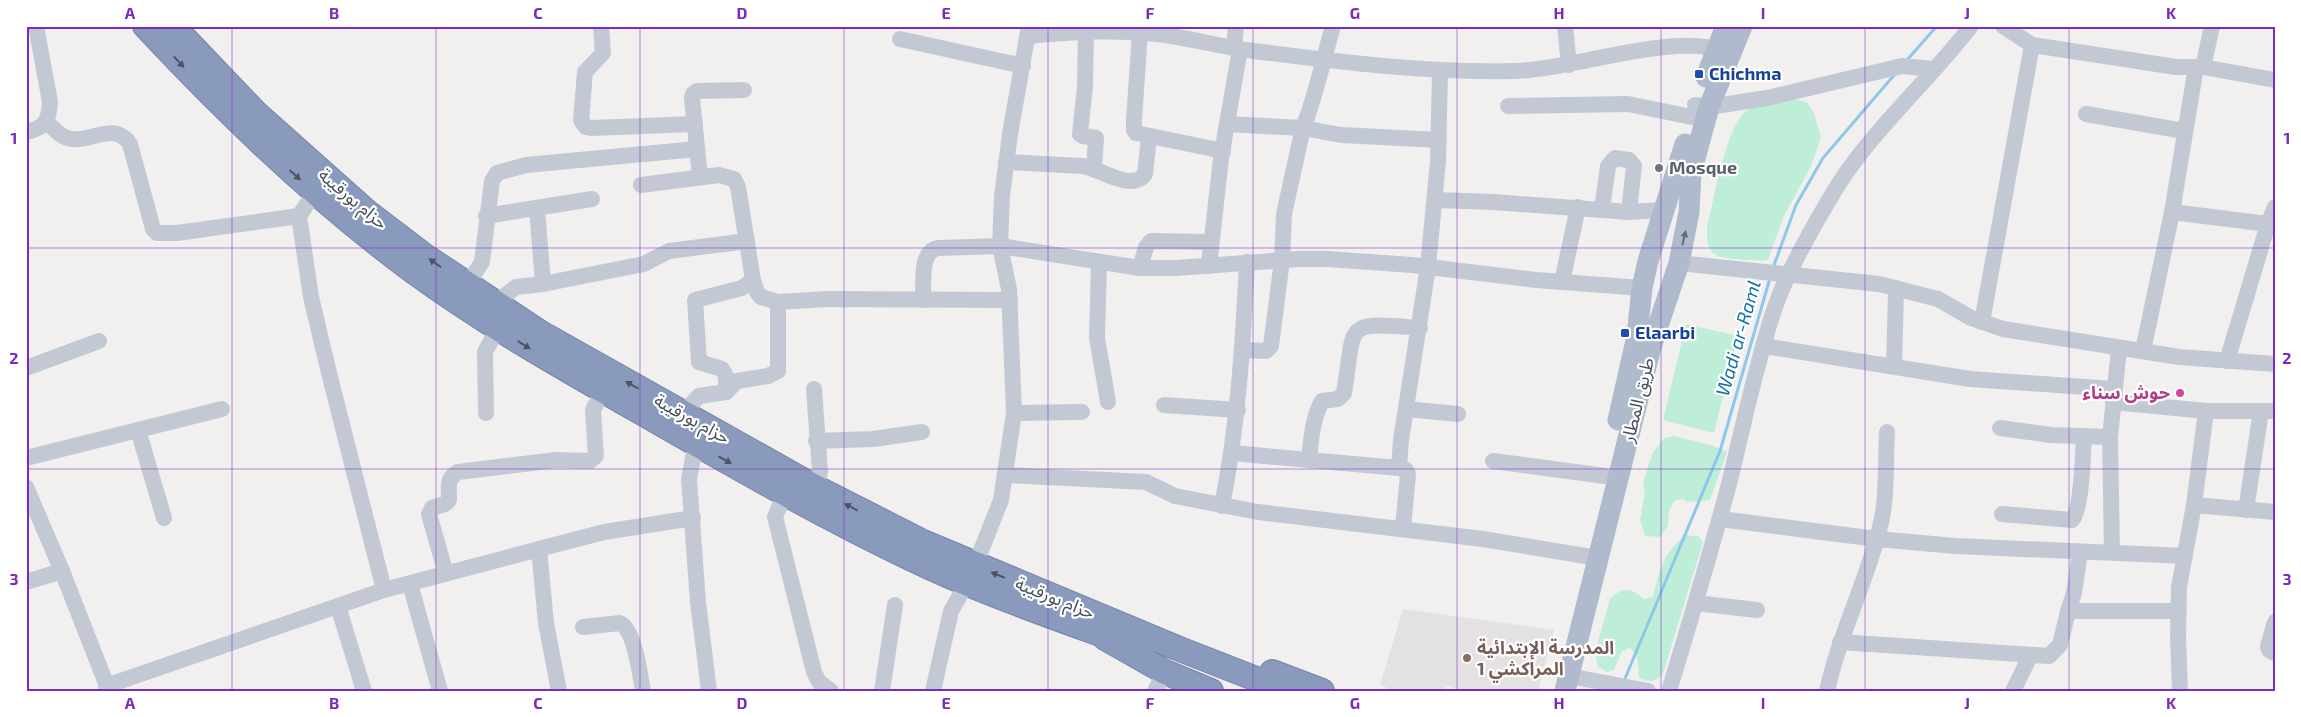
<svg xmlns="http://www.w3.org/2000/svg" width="2301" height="717" font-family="'Exo 2','Noto Sans Arabic',sans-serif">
	<rect width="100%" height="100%" fill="#f2f0ef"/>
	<polygon fill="#e3e1e1" points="1403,609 1554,630 1538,691 1465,691 1446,686 1445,691 1395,691 1380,685"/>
	<g fill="#bfeed8">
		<path d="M 1791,98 L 1807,102 L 1814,113 L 1821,138 L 1811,166 L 1783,218 L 1768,260 C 1757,261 1746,260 1736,259 C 1711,257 1707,253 1707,228 C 1714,199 1725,129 1746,111 C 1754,104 1781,101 1791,98 Z"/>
		<polygon points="1686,324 1738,336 1714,433 1663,420"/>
		<path d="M 1675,436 C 1693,442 1711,443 1727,452 L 1710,500 L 1687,502 L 1683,499 L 1674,501 L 1669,511 L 1668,526 L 1660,537 L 1645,536 L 1640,520 L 1645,492 L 1643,482 L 1653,452 L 1664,438 Z"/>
		<path d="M 1685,535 L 1698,536 L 1703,542 L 1663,674 C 1654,683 1650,682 1639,678 C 1638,665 1640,658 1630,648 L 1622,651 L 1614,670 L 1607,672 L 1598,667 L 1595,652 L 1610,599 C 1622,586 1632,588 1644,599 L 1653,597 C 1660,569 1663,554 1685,535 Z"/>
	</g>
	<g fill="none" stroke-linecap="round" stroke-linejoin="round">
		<g stroke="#8ec8e9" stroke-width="3">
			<polyline points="1907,60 1937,26"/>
			<polyline points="1773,268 1796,205 1823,158 1895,74"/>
			<polyline points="1624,681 1720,451 1770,278"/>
		</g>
		<g stroke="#7485a8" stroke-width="26">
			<g id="highway">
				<path d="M 145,26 C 228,115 315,199 413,271 C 484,323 560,366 637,410 C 726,461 816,513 910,558 C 978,591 1051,616 1122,642"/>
				<polyline points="173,26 256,113 366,211 425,256 541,333 815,487 923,542 1177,648 1287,691"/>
				<polyline points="1105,638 1165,672 1211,691"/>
				<polyline points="1272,672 1322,691"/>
			</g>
		</g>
		<g stroke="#c3c9d4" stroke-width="16">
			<polyline points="601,26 603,53 585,72 581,120 586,127 591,128 695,124"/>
			<path d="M 1333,26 C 1323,60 1316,95 1303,128 L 1341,135 L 1439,140"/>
			<polyline points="1565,26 1569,65"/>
			<polyline points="2003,26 2032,45 2176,67 2203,67 2275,80"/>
			<polyline points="1086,31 1085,86 1080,134 1083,136 1096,138 1094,168"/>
			<polyline points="1140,32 1134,120 1134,130 1136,133 1223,151"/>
			<path d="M 1029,36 C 1072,32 1114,29 1157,34 C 1190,38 1221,47 1254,51 C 1340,62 1426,73 1513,71 C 1573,70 1674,31 1726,52"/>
			<polyline points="900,39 1023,66"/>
			<polyline points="1234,48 1236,26"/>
			<polyline points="2203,67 2212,26"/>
			<polyline points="1695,105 1709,107 1767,98 1902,66 1934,69"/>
			<polyline points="1508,106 1628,104 1692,117"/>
			<polyline points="2086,114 2184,131"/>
			<path d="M 46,121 C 53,128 61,138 72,139 C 92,142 115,121 130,144 L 153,229 L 157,233 L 177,233 L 299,216"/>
			<polyline points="1227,124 1303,128 1284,214 1282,260 1271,346 1266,351 1242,350"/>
			<path d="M 26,132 C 45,128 49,121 50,102 L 36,26"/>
			<path d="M 1006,162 L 1083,166 C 1099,168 1132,193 1145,174 L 1149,137"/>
			<polyline points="700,177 692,98 693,94 697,91 744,90"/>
			<polyline points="641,185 719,175 734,179 738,187 753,280 757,292 761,297 778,302 826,299 1010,300"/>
			<polyline points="1435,200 1493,202 1629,212 1663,210"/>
			<polyline points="537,208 543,284"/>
			<polyline points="1602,209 1608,166 1615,158 1629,160 1634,166 1629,212"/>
			<polyline points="2172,212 2196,67"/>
			<polyline points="486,216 592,199"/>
			<polyline points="1099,262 1097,338 1108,402"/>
			<polyline points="1679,263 1879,284 1938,299 1971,318 2003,329 2179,357 2275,364"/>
			<polyline points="1209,266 1221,158 1240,49"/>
			<polyline points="1140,268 1146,247 1151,241 1211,242"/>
			<polyline points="1562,282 1578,207"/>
			<polyline points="467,285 482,262 492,181 497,173 526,165 697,149"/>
			<path d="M 923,300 C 924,286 919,251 938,248 L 1000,246 L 1140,268 L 1176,268 L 1299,259 L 1328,259 L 1412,265 L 1536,280 L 1642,288"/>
			<polyline points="494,304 516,287 543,284 644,264 669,251 747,241"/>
			<polyline points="1982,322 2032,45"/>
			<polyline points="1764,346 1970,379 2114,389"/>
			<polyline points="2143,351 2172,212 2268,224"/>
			<polyline points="2227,361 2268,224 2275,207"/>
			<polyline points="1894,367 1896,288"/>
			<polyline points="26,368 99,341"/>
			<polyline points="814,389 820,472 815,487"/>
			<polyline points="726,392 726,376 722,369 699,362 695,300 742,288 753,280"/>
			<polyline points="2113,402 2206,411 2275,411"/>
			<polyline points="1164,405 1238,410"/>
			<polyline points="1406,409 1458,414"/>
			<polyline points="486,413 485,352 498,328"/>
			<polyline points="1014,413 1082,412"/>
			<polyline points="682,414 699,396 726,392 737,381 768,376 778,371 778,302"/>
			<polyline points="2000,428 2051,435 2110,437"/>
			<polyline points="138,430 164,518"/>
			<polyline points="816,441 873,439 922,432"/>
			<polyline points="696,443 689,479 698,602 709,691"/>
			<polyline points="1232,453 1399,468 1401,440 1428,267 1438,161 1440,71"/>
			<polyline points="26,458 222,409"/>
			<path d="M 1309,460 C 1311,441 1312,419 1322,401 L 1338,399 L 1344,393 C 1356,322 1341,322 1420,328"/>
			<polyline points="1493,461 1605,476"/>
			<polyline points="1399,468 1406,470 1408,474 1403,528"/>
			<polyline points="1006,475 1146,482 1175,496 1258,512 1483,539 1598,558"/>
			<polyline points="26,487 62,571 109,691"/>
			<polyline points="785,493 775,517 814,672 819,682 831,691"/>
			<polyline points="2194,505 2275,512"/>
			<path d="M 1222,506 C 1238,425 1243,344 1247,262"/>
			<polyline points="2246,510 2261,411"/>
			<path d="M 2002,514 L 2072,520 C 2082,509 2083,453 2084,436"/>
			<polyline points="1720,519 1877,539 1955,546 2185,556"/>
			<polyline points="539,549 604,532 693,518"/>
			<polyline points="2112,552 2110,437 2119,349"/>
			<polyline points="975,566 1001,500 1014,413 1009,289 1000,246 1002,196 1010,134 1029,26"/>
			<path d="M 446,574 L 429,514 L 432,508 L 445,504 L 449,500 C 449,488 446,478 458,472 L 556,460 L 590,461 L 596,456 L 593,410 L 603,391"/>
			<polyline points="26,582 62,571"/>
			<polyline points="410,584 440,691"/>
			<polyline points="384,590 539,549 546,623 559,691"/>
			<polyline points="1696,603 1757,610"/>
			<polyline points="338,606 364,691"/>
			<polyline points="2068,611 2074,593 2080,552"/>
			<polyline points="2275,622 2268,646 2269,650 2275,653"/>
			<path d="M 583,627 L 620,623 C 635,630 640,675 643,691"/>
			<polyline points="1840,642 2049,656 2060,645 2068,611 2178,611"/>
			<polyline points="1569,676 1648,691"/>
			<polyline points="106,686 384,590 328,369 311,297 299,216 315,192"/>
			<polyline points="882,691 895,605"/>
			<polyline points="933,691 951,611 967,583"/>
			<polyline points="1155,691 1165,672"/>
			<path d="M 1669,691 C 1690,622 1710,554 1729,484 C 1743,427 1755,368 1773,313 C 1786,273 1816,221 1838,185 C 1876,126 1929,81 1971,26"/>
			<path d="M 1827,691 C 1839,636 1865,585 1879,531 C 1888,500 1885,464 1887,432"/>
			<polyline points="2013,691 2030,656"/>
			<polyline points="2180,691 2178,637 2179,587 2194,505 2206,411"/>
		</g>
		<g stroke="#b0bacd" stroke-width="21">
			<polyline points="1706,77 1726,26"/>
			<polyline points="1618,420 1637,336 1642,288 1648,261 1685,144"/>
			<polyline points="1565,691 1651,347 1679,263 1689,212 1691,173 1709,107 1742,26"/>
		</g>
		<use href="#highway" stroke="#899abd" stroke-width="24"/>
	</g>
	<defs><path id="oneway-solid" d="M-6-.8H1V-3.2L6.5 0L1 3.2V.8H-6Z" transform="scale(1.25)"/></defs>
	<g fill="#4b5461">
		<use href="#oneway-solid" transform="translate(179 62) rotate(47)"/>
		<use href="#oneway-solid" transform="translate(295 175) rotate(42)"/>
		<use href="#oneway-solid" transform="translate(435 263) rotate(-145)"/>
		<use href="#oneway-solid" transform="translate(524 345) rotate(32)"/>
		<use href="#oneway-solid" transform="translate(632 385) rotate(-150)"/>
		<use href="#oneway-solid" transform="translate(725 460) rotate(29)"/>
		<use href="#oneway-solid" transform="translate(851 507) rotate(-152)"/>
		<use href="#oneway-solid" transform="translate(998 575) rotate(-158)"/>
	</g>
	<use fill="#626a78" href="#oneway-solid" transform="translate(1684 238) rotate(-77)"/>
	<path fill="none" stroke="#7b2cbf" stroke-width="1" stroke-opacity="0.55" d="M 232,26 L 232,691M 436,26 L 436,691M 640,26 L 640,691M 844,26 L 844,691M 1048,26 L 1048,691M 1253,26 L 1253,691M 1457,26 L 1457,691M 1661,26 L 1661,691M 1865,26 L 1865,691M 2069,26 L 2069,691M 26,248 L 2275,248M 26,469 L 2275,469"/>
	<g fill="#1a4fb4" stroke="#fff" stroke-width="2">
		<rect x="1694" y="69" width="10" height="10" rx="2.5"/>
		<rect x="1620" y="328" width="10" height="10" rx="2.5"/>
	</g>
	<circle fill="#6b7280" stroke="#fff" stroke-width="2" cx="1659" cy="168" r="5"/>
	<circle fill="#d1479c" stroke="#fff" stroke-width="2" cx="2180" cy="393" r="5"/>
	<circle fill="#8d6e63" stroke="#fff" stroke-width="2" cx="1467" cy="658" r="5"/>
	<g text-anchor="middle" stroke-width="4.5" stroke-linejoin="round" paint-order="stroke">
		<g font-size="18" font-weight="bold" fill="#164399" stroke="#fff" text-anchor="start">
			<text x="1709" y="80">Chichma</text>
			<text x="1635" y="339">Elaarbi</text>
		</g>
		<g font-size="18" font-weight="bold" fill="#5b616d" stroke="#fff" text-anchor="start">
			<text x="1669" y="174">Mosque</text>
		</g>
		<g font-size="18" fill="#48505c" stroke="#fff">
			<text transform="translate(353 199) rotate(40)" y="6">حزام بورقيبة</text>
			<text transform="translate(1638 400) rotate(-76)" y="6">طريق المطار</text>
			<text transform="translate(692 419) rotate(29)" y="6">حزام بورقيبة</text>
			<text transform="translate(1055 598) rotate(22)" y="6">حزام بورقيبة</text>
		</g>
		<g font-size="18" font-weight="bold" fill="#b23c85" stroke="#fff" text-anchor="end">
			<text x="2170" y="399">حوش سناء</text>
		</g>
		<g font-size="18" font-weight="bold" fill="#785e54" stroke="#fff" text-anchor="start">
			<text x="1477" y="654">المدرسة الإبتدائية<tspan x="1477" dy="21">المراكشي 1</tspan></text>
		</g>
		<g font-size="19" font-style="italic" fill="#1170a7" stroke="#fff">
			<text transform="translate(1738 338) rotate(-74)" y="7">Wadi ar-Raml</text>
		</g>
	</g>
	<rect width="2301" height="717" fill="none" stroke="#ffffff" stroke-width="55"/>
	<rect x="28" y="28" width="2246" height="662" fill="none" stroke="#7b2cbf" stroke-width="2"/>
	<g font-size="16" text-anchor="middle" font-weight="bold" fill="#7b2cbf">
		<text x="130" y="19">A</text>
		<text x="334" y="19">B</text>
		<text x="538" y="19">C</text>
		<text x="742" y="19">D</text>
		<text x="946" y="19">E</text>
		<text x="1150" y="19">F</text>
		<text x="1355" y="19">G</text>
		<text x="1559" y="19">H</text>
		<text x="1763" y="19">I</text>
		<text x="1967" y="19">J</text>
		<text x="2171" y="19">K</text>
		<text x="14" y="144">1</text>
		<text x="2287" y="144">1</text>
		<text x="14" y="364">2</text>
		<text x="2287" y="364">2</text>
		<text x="14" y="585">3</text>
		<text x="2287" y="585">3</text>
		<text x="130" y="709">A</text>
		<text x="334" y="709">B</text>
		<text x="538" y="709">C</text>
		<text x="742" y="709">D</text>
		<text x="946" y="709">E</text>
		<text x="1150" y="709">F</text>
		<text x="1355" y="709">G</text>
		<text x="1559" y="709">H</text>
		<text x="1763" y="709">I</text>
		<text x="1967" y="709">J</text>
		<text x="2171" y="709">K</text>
	</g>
</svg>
